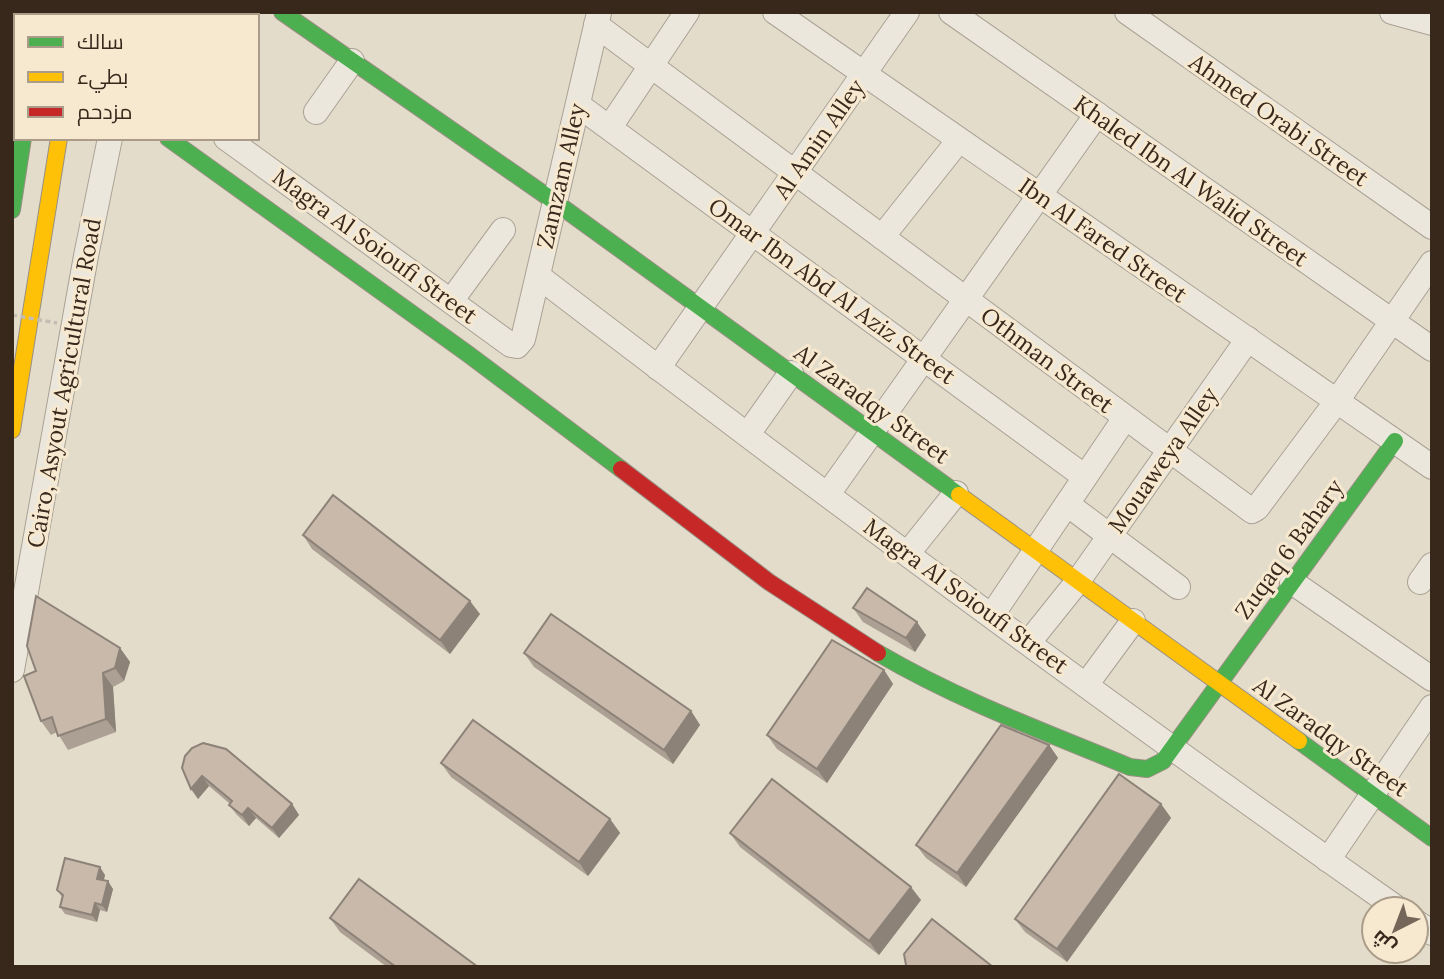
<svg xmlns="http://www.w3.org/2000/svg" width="1444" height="979" font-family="Lora,Cairo,serif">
	<rect width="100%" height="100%" fill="#e4dcca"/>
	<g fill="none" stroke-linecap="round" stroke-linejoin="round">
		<g stroke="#a9a194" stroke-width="26">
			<g id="street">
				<polyline points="775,12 1432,467"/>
				<polyline points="951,12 1432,349"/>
				<polyline points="1127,12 1432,227"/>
				<polyline points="1392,12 1432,23"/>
				<polyline points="147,16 148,12"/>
				<polyline points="596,25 1252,511 1257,508 1337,401 1432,263"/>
				<polyline points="578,105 1085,477"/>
				<polyline points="316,112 352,61"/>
				<polyline points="610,127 687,12"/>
				<polyline points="226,138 511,345 517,346 523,339 599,13"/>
				<polyline points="882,237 959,140"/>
				<path d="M 538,276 C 820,492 1107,704 1398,909"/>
				<polyline points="451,301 503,230"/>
				<polyline points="658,368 907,12"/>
				<polyline points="748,434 791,373"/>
				<polyline points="828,494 1097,114"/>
				<polyline points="1067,504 1178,587"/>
				<polyline points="908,553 956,493"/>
				<polyline points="1292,582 1432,679"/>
				<polyline points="1420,582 1432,565"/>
				<polyline points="992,615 1125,418"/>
				<polyline points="1029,642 1078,581 1248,339"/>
				<polyline points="12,670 86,256 110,138"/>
				<polyline points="1086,685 1133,621"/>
				<polyline points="1328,860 1432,707"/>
				<polyline points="1416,922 1432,933"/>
			</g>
		</g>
		<g stroke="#999084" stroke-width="18">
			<g id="fast">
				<polyline points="282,12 555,202 959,495"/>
				<polyline points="57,16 58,12"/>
				<polyline points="168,138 468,354 621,469"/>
				<polyline points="12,210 23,138"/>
				<path d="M 878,653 C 958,700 1045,732 1130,767 L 1147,769 L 1163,761 L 1395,441"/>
				<polyline points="1299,741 1432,838"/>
			</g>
		</g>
		<g stroke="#999084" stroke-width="18">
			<g id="slow">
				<polyline points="98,16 100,12"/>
				<polyline points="12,430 59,138"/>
				<polyline points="959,495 1299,741"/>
			</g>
		</g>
		<g stroke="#999084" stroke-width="18">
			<polyline id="jam" points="621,469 769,582 878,653"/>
		</g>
		<use href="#street" stroke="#ece7dd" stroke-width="24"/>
		<use href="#fast" stroke="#4caf50" stroke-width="16"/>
		<use href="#slow" stroke="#ffc107" stroke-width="16"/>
		<use href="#jam" stroke="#c62828" stroke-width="16"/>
		<polyline stroke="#c4bdb4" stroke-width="3.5" stroke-dasharray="5 3.5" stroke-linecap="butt" points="12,315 57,323"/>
	</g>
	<g fill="#ac9f93">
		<polygon points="303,535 480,614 450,654 312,549"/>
		<polygon points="853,608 926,635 915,652 863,622"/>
		<polygon points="120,648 130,662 124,681 113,687 116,732 68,750 57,732 51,735 41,721"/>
		<polygon points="524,653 691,711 700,725 673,764 534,667"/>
		<polygon points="884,670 893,684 827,783 777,749 767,735"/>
		<polygon points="1049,745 1058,758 966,887 926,858 916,845"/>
		<polygon points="185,756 292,804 299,815 279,838 256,818 249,826 237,815 229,805 230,804 209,786 198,799"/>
		<polygon points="441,763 610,819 620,833 588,876 451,777"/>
		<polygon points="1161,804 1171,818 1067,962 1025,932 1015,919"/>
		<polygon points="730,833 921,900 879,955 740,847"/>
		<polygon points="105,875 104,880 113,889 107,912 100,910 97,922 65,914 60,907 63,898 57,890"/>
		<polygon points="330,918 478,967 387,967 340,932"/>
	</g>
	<g fill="#8c8278">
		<polygon points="470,601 480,614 450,654 440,640"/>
		<polygon points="917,622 926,635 915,652 906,638"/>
		<polygon points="120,648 130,662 124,681 115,668"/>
		<polygon points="884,670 893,684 827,783 817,769"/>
		<polygon points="103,673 113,687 116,732 106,719"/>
		<polygon points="691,711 700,725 673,764 664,750"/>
		<polygon points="1049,745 1058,758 966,887 957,873"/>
		<polygon points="202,776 209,786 198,799 191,789"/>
		<polygon points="292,804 299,815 279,838 272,828"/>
		<polygon points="1161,804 1171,818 1067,962 1057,949"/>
		<polygon points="248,808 256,818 249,826 242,815"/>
		<polygon points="610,819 620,833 588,876 579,862"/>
		<polygon points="100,867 105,875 102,886 97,879"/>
		<polygon points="108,881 113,889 107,912 102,905"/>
		<polygon points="911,887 921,900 879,955 869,941"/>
		<polygon points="95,903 100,910 97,922 92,915"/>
	</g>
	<g fill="#c8b9ab" stroke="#8c8278" stroke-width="2">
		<polygon points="333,495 470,601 440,640 303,535"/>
		<polygon points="867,588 917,622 906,638 853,608"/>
		<polygon points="36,596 120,648 115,668 103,673 106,719 58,736 52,717 41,721 24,676 36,671 27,646"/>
		<polygon points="551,614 691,711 664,750 524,653"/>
		<polygon points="832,640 884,670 817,769 767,735"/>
		<polygon points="473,720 610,819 579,862 441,763"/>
		<polygon points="1001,725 1049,745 957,873 916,845"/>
		<polygon points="203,743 226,749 292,804 272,828 248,808 242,815 229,805 232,801 202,776 191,789 182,768 185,756 192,748"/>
		<polygon points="1119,774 1161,804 1057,949 1015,919"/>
		<polygon points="772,779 911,887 869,941 730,833"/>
		<polygon points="65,858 100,867 97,879 108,881 102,905 95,903 92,915 60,907 63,895 57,890"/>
		<polygon points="359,879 478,967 396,967 330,918"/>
		<polygon points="932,919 993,967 908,967 906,965 904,954"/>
	</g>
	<g text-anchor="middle" stroke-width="6" stroke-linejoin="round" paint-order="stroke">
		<g font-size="23" fill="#38281c" stroke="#f6e9d0">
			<text transform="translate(1279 120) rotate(35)" y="8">Ahmed Orabi Street</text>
			<text transform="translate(819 139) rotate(-55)" y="8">Al Amin Alley</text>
			<text transform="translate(561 176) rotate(-77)" y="8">Zamzam Alley</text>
			<text transform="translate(1191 181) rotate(35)" y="8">Khaled Ibn Al Walid Street</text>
			<text transform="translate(1103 240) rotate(35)" y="8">Ibn Al Fared Street</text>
			<text transform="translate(375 246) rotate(36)" y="8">Magra Al Soioufi Street</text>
			<text transform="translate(832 291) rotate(36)" y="8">Omar Ibn Abd Al Aziz Street</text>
			<text transform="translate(1047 360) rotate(37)" y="8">Othman Street</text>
			<text transform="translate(64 383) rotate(-80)" y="8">Cairo, Asyout Agricultural Road</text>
			<text transform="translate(872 404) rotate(36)" y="8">Al Zaradqy Street</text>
			<text transform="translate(1163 460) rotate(-55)" y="8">Mouaweya Alley</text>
			<text transform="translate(1289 549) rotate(-54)" y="8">Zuqaq 6 Bahary</text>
			<text transform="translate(966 596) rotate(36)" y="8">Magra Al Soioufi Street</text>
			<text transform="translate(1331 737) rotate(36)" y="8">Al Zaradqy Street</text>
		</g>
	</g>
	<rect width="1444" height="979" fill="none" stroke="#38281c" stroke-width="28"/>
	<rect x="14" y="14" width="245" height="126" fill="#f6e9d0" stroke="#aa9c88" stroke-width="2"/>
	<rect x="28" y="37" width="35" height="10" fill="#4caf50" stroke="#aa9c88" stroke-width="2"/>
	<text x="77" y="49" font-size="21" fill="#38281c">سالك</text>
	<rect x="28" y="72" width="35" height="10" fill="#ffc107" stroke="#aa9c88" stroke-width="2"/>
	<text x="77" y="84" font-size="21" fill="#38281c">بطيء</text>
	<rect x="28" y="107" width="35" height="10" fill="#c62828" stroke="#aa9c88" stroke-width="2"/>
	<text x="77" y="119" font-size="21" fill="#38281c">مزدحم</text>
	<g transform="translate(1395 930) rotate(222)"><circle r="33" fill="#f6e9d0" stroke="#aa9c88" stroke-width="2"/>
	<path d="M0-5L12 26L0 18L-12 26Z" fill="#746759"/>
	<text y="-10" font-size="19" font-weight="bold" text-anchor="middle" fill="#38281c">ش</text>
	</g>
</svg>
